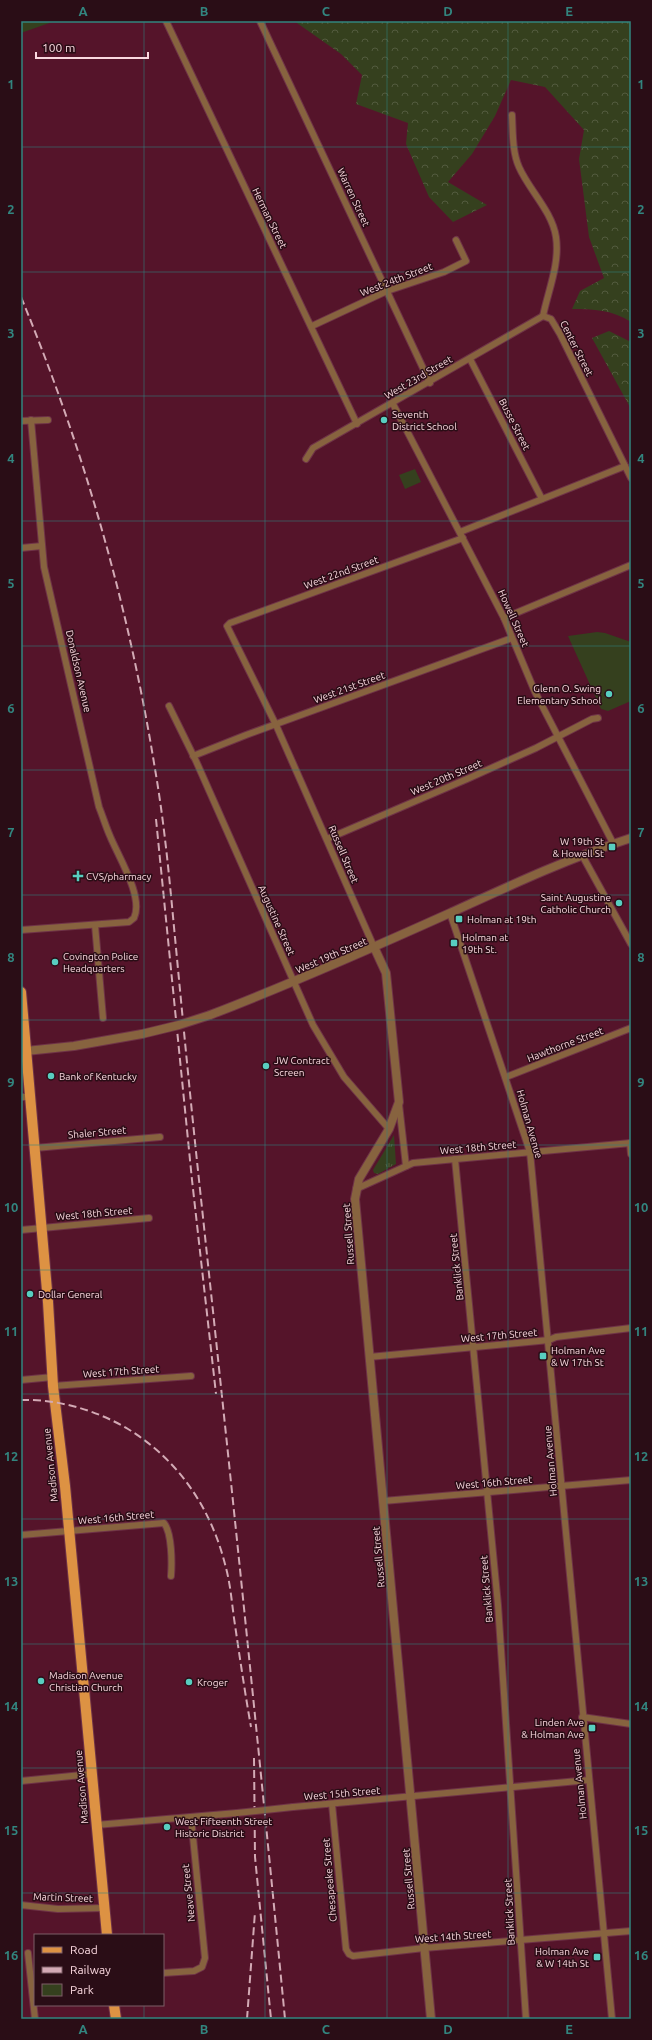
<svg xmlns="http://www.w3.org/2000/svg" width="652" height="2040" font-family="Ubuntu,sans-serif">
	<defs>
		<pattern id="grass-tufts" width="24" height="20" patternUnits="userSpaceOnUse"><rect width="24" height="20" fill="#35401e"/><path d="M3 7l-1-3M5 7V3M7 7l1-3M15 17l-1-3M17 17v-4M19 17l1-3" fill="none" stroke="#535b3e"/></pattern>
		<pattern id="forest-crowns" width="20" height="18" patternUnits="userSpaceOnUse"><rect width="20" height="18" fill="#35401e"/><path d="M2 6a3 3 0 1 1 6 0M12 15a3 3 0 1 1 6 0" fill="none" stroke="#535b3e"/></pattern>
	</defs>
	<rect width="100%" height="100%" fill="#55142a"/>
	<polygon fill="url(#grass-tufts)" points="394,1135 396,1164 378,1174 374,1173 373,1170"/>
	<g fill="url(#forest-crowns)">
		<path d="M 297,21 L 631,21 L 631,322 C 613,310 593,309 572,309 L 580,291 L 604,278 L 589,237 L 579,159 L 584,130 L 545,87 L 511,80 L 495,116 L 472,154 L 448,182 L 487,205 L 453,222 L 429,197 L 406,144 L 408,123 L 356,104 L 362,75 L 341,54 L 297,23 Z"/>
		<polygon points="609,331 631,342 631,409 592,338"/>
	</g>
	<g fill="#35401e">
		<polygon points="21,21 55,21 21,33"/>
		<polygon points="415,469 421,482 405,489 399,475"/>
		<polygon points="597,632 605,633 631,642 631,701 608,711 601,709 568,636"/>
	</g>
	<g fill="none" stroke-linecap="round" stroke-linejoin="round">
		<g stroke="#6f3347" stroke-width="8">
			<g id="minor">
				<polyline points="166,21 357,424"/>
				<polyline points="260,21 430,383"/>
				<path d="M 512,115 C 513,132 512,151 519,167 C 529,190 552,211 556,237 C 560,264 548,291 543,316"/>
				<polyline points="543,316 551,319 560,334 631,478"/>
				<polyline points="312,326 387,291 444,272 466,261 456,240"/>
				<polyline points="470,359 542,499"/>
				<polyline points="393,404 504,618 535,692 613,843"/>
				<polyline points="21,421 48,420"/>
				<polyline points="306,459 313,448 543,316"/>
				<polyline points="460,532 625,466"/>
				<polyline points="21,548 42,546"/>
				<polyline points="504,618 631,565"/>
				<polyline points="169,706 196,761 313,1025 344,1077 389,1129"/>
				<polyline points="193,756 246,735 512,638"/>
				<polyline points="327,839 467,779 536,748 592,719 598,718"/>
				<polyline points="582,855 631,944"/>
				<polyline points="450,913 530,1152 612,2019"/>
				<polyline points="95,925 103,1018"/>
				<path d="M 21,930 L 129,922 L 134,918 C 144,897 118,856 110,836 C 106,827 103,817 99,807 L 44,567 L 31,420"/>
				<polyline points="374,947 276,725 227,626 230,623 463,538"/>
				<polyline points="506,1077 631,1028"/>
				<polyline points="21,1097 30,1097"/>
				<polyline points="399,1104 406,1166"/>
				<polyline points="630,1143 631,1154"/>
				<polyline points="35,1148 160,1137"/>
				<polyline points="455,1159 498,1605 526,2019"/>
				<polyline points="356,1189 413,1163 631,1143"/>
				<polyline points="21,1230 149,1218"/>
				<polyline points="369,1357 549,1340 556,1337 631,1328"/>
				<polyline points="21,1380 53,1377"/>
				<polyline points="53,1386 191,1376"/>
				<polyline points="383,1501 631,1480"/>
				<path d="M 21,1535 L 164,1523 C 172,1533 172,1563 171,1576"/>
				<polyline points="582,1717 631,1724"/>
				<polyline points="21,1781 92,1774"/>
				<polyline points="332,1804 346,1949 349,1954 353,1956 424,1948 631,1931"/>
				<polyline points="293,1807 589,1780"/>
				<polyline points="96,1825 237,1813"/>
				<polyline points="21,1905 58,1909 104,1908"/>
				<polyline points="28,1953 35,2019"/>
				<polyline points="163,1973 194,1971 202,1967 205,1958 191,1817"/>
			</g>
		</g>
		<g stroke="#6f3347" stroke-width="10">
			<g id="tertiary">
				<polyline points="374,947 386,973 399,1102 389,1129 359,1179 355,1199 431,2019"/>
				<path d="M 210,1015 C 291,984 370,949 450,913 C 509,886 569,858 631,838"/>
				<polyline points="26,1051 74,1046 142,1034"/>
			</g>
		</g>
		<g stroke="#6f3347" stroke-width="12">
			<g id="primary">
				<polyline points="21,992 48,1302 53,1386 65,1486 107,1935"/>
				<polyline points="114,2005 116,2019"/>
			</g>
		</g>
		<use href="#minor" stroke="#87633f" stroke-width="6"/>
		<use href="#tertiary" stroke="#87633f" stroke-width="8"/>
		<use href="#primary" stroke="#dd9243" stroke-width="10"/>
		<g stroke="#d3aab5" stroke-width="2" stroke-dasharray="8 4" stroke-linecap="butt">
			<path d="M 21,297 C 84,449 129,608 155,769 C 164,821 169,874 174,927 C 182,1011 190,1096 199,1180 C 229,1460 258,1739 285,2019"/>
			<polyline points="156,819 192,1180 216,1394"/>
			<path d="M 21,1400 C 58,1399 96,1410 128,1429 C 180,1461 212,1510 226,1568 C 231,1587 232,1606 235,1625 C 240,1659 245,1693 251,1727"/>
			<polyline points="254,1758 255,1857 271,2019"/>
			<polyline points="247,2019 255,1912"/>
		</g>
		<g stroke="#6f3347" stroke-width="8" stroke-linecap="butt">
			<polyline id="minor-bridge" points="237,1813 293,1807"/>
		</g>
		<g stroke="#6f3347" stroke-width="10" stroke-linecap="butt">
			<polyline id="tertiary-bridge" points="142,1034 179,1025 210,1015"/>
		</g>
		<use href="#minor-bridge" stroke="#87633f" stroke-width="6"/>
		<use href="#tertiary-bridge" stroke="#87633f" stroke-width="8"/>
	</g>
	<path fill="none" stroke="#32857f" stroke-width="1" stroke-opacity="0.55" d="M 144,21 L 144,1935M 265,21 L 265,2019M 387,21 L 387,2019M 508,21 L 508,2019M 21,147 L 631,147M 21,272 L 631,272M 21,396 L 631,396M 21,521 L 631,521M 21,646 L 631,646M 21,770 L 631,770M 21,895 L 631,895M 21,1020 L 631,1020M 21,1145 L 631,1145M 21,1270 L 631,1270M 21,1394 L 631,1394M 21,1519 L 631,1519M 21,1644 L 631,1644M 21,1768 L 631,1768M 21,1893 L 631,1893M 144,2005 L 144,2019"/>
	<g fill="#58cec0" stroke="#2a0d16" stroke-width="1.5">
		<circle cx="384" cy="420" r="4"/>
		<circle cx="609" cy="694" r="4"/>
		<rect x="608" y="843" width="8" height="8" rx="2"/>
		<path d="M76 870h4v4h4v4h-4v4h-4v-4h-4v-4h4z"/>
		<circle cx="619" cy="903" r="4"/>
		<rect x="455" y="915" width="8" height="8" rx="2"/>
		<rect x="450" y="939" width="8" height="8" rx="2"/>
		<circle cx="55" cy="962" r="4"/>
		<circle cx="266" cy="1066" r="4"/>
		<circle cx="51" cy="1076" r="4"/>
		<circle cx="30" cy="1294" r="4"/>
		<rect x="539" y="1352" width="8" height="8" rx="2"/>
		<circle cx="41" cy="1681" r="4"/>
		<circle cx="189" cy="1682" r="4"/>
		<rect x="588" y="1724" width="8" height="8" rx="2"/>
		<circle cx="167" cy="1827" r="4"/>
		<rect x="593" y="1953" width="8" height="8" rx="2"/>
	</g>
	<g text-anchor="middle" stroke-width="3" stroke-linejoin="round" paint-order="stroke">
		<g font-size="10" fill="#fad8df" stroke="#2a0d16">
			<text transform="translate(354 197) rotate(65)" y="4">Warren Street</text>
			<text transform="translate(270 218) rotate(64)" y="4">Herman Street</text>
			<text transform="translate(396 279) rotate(-21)" y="4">West 24th Street</text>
			<text transform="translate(577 348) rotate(63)" y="4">Center Street</text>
			<text transform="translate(418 377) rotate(-30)" y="4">West 23rd Street</text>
			<text transform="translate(515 424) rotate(63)" y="4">Busse Street</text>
			<text transform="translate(341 572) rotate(-20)" y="4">West 22nd Street</text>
			<text transform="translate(514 618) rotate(66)" y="4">Howell Street</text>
			<text transform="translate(79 671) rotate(77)" y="4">Donaldson Avenue</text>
			<text transform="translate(349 687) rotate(-20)" y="4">West 21st Street</text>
			<text transform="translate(446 777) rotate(-23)" y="4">West 20th Street</text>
			<text transform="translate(344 854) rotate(67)" y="4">Russell Street</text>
			<text transform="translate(277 920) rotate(66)" y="4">Augustine Street</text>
			<text transform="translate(331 955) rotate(-23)" y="4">West 19th Street</text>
			<text transform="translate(565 1044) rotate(-21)" y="4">Hawthorne Street</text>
			<text transform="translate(530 1124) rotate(74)" y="4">Holman Avenue</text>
			<text transform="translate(97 1132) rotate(-5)" y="4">Shaler Street</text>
			<text transform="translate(478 1147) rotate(-5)" y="4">West 18th Street</text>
			<text transform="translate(94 1213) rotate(-5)" y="4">West 18th Street</text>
			<text transform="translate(348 1234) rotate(-94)" y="4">Russell Street</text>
			<text transform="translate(456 1267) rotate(-96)" y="4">Banklick Street</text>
			<text transform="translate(499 1335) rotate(-5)" y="4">West 17th Street</text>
			<text transform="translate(121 1371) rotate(-4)" y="4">West 17th Street</text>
			<text transform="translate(550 1461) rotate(-95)" y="4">Holman Avenue</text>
			<text transform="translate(50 1465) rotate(-96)" y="4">Madison Avenue</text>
			<text transform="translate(494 1482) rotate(-5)" y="4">West 16th Street</text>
			<text transform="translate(116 1517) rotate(-5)" y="4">West 16th Street</text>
			<text transform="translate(378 1557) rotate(-95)" y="4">Russell Street</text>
			<text transform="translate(486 1589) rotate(-95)" y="4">Banklick Street</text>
			<text transform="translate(579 1784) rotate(-96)" y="4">Holman Avenue</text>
			<text transform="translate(81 1787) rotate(-95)" y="4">Madison Avenue</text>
			<text transform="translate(342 1793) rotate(-5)" y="4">West 15th Street</text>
			<text transform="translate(408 1879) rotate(-95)" y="4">Russell Street</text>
			<text transform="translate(329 1880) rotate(-95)" y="4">Chesapeake Street</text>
			<text transform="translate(188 1893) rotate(-96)" y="4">Neave Street</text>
			<text transform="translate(63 1897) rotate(2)" y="4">Martin Street</text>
			<text transform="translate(509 1912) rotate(-93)" y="4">Banklick Street</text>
			<text transform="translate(453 1936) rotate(-4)" y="4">West 14th Street</text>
		</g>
		<g font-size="10" fill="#fad8df" stroke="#2a0d16" text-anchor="start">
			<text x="392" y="418">Seventh<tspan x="392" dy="12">District School</tspan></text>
			<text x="601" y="692" text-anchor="end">Glenn O. Swing<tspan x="601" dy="12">Elementary School</tspan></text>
			<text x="604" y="845" text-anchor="end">W 19th St<tspan x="604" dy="12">&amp; Howell St</tspan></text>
			<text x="86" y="880">CVS/pharmacy</text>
			<text x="611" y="901" text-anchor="end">Saint Augustine<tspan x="611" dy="12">Catholic Church</tspan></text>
			<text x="467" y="923">Holman at 19th</text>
			<text x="462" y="941">Holman at<tspan x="462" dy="12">19th St.</tspan></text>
			<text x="63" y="960">Covington Police<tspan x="63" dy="12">Headquarters</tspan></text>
			<text x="274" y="1064">JW Contract<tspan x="274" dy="12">Screen</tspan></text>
			<text x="59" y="1080">Bank of Kentucky</text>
			<text x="38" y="1298">Dollar General</text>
			<text x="551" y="1354">Holman Ave<tspan x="551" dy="12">&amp; W 17th St</tspan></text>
			<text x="49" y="1679">Madison Avenue<tspan x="49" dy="12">Christian Church</tspan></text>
			<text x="197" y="1686">Kroger</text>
			<text x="584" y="1726" text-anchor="end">Linden Ave<tspan x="584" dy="12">&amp; Holman Ave</tspan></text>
			<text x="175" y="1825">West Fifteenth Street<tspan x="175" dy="12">Historic District</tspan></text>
			<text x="589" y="1955" text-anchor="end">Holman Ave<tspan x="589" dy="12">&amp; W 14th St</tspan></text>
		</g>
	</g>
	<rect width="652" height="2040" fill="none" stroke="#2a0d16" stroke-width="44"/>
	<rect x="34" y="1934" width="130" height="72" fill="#2a0d16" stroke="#7d5e66"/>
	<rect x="42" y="1947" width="20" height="6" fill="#dd9243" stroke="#7d5e66"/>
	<text x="70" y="1954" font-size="12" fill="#fad8df">Road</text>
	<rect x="42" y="1967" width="20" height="6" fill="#d3aab5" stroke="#7d5e66"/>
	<text x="70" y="1974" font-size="12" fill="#fad8df">Railway</text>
	<rect x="42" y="1984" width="20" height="12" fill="#35401e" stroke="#7d5e66"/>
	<text x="70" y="1994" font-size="12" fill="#fad8df">Park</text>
	<path d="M36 52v6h112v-6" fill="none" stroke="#fad8df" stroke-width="2"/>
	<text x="42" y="52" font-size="12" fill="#fad8df" stroke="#2a0d16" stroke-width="3" paint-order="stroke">100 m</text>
	<rect x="22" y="22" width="608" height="1996" fill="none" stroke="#32857f" stroke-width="1.5"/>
	<g font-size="13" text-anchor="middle" font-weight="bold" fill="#32857f">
		<text x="83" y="16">A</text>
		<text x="204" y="16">B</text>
		<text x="326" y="16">C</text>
		<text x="448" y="16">D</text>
		<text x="569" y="16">E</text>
		<text x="11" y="89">1</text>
		<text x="641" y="89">1</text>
		<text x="11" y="214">2</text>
		<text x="641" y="214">2</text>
		<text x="11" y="338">3</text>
		<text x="641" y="338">3</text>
		<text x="11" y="463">4</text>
		<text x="641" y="463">4</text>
		<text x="11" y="588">5</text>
		<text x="641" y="588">5</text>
		<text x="11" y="713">6</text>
		<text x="641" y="713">6</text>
		<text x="11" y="837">7</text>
		<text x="641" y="837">7</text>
		<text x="11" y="962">8</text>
		<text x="641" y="962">8</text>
		<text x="11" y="1087">9</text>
		<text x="641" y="1087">9</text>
		<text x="11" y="1212">10</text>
		<text x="641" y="1212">10</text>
		<text x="11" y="1336">11</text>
		<text x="641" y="1336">11</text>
		<text x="11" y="1461">12</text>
		<text x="641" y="1461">12</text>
		<text x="11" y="1586">13</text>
		<text x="641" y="1586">13</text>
		<text x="11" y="1711">14</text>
		<text x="641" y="1711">14</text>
		<text x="11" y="1835">15</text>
		<text x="641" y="1835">15</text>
		<text x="11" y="1960">16</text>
		<text x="641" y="1960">16</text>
		<text x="83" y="2034">A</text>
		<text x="204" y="2034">B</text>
		<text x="326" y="2034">C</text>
		<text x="448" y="2034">D</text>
		<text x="569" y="2034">E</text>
	</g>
</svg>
